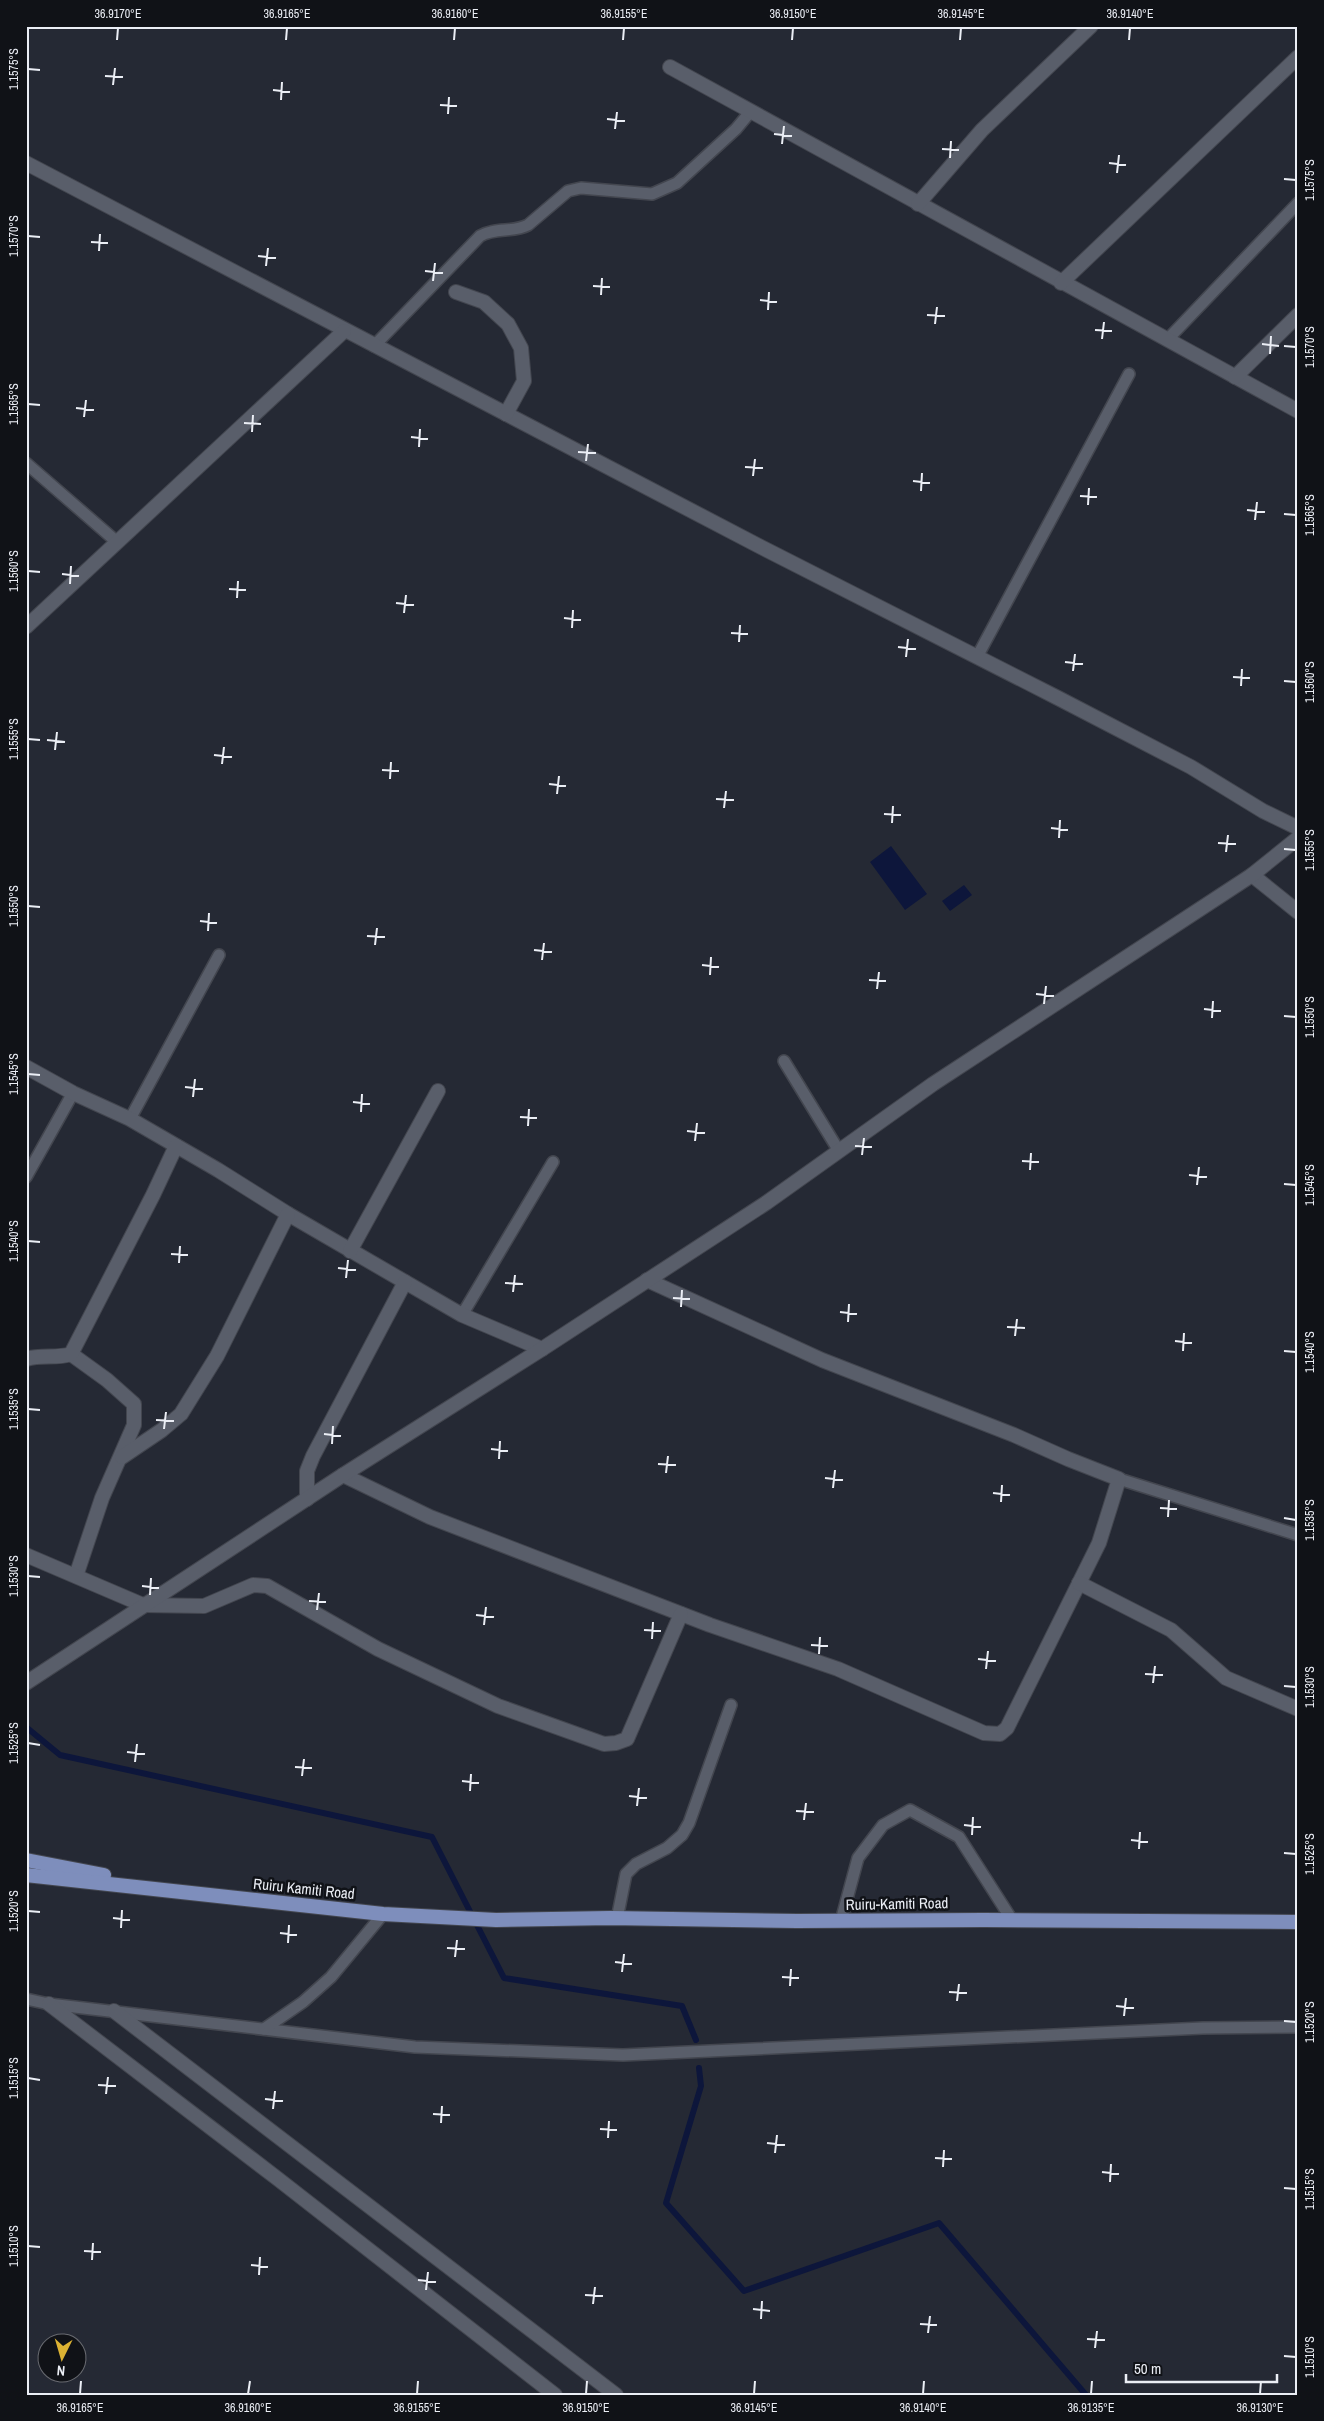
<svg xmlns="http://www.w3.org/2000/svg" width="1324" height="2421" font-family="'Archivo Narrow',sans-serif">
	<rect width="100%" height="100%" fill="#252934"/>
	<g fill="#0d163b">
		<polygon points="891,846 927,894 905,910 870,862"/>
		<polygon points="964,885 972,895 950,911 942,901"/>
	</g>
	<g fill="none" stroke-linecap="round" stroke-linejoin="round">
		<g stroke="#0d163b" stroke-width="6">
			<polyline points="26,1727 60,1755 432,1837 504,1978 682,2006 696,2040"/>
			<polyline points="699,2068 701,2086 666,2203 744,2291 939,2223 1086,2395"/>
		</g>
		<g stroke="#43464f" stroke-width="14">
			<g id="service">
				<polyline points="1167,340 1298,203"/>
				<path d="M 374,346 L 480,236 C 495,227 513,233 528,225 L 568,191 L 581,188 L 652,194 L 677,183 L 736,129 L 751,111"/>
				<polyline points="26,463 117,542"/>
				<polyline points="977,657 1129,374"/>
				<polyline points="784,1061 839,1151"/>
				<polyline points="130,1119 219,955"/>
				<polyline points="26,1177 73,1093"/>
				<polyline points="462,1315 553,1162"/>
				<polyline points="1119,1479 1298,1535"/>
				<polyline points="617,1919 626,1874 636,1864 667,1848 682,1835 689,1823 731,1705"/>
				<polyline points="841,1921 858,1858 883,1825 910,1810 959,1837 1012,1920"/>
				<polyline points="26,1999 49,2004 415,2047 623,2055 1203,2028 1298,2027"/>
				<polyline points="264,2029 303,2002 331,1977 383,1914"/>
			</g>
		</g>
		<g stroke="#43464f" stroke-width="16">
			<g id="minor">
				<polyline points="670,67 1298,411"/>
				<polyline points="26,163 759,546 1058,698 1191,767 1263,811 1298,828"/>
				<polyline points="918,204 982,130 1091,26"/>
				<polyline points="1061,283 1298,57"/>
				<polyline points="456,292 484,302 508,324 521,348 524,381 506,414"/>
				<polyline points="1235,377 1298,315"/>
				<polyline points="26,627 344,331"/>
				<polyline points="1252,875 1298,912"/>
				<polyline points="26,1067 73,1093 130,1119 218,1170 288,1214 462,1315 542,1349"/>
				<polyline points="350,1251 438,1091"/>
				<polyline points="71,1354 107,1380 134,1404 134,1425 102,1498 76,1576"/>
				<path d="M 26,1359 C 42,1354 56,1359 71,1354 L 153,1195 L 176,1146"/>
				<polyline points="122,1457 162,1430 181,1414 217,1356 288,1214"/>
				<polyline points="343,1475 430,1517 710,1625 838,1669 984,1733 1000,1734 1007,1728 1099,1543 1119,1479 1068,1459 1014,1435 822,1360 647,1280"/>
				<polyline points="307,1499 307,1471 313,1456 405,1282"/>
				<polyline points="26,1555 143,1605 204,1606 253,1585 267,1586 378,1649 498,1706 604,1744 616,1743 627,1739 681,1614"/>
				<polyline points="1079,1583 1171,1630 1226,1678 1298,1709"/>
				<polyline points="26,1683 343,1475 542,1349 766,1203 933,1084 1252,875 1298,838"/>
				<polyline points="49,2004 278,2179 555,2395"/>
				<polyline points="114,2011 616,2395"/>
			</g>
		</g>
		<g stroke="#43464f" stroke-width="16">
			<g id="primary">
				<polyline points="26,1860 104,1875"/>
				<polyline points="26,1875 383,1914 496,1920 610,1918 797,1921 984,1920 1298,1922"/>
			</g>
		</g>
		<use href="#service" stroke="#595e6a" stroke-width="11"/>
		<use href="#minor" stroke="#595e6a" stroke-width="14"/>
		<use href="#primary" stroke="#7e8ebc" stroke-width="14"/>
	</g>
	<path fill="none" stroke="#ebeef5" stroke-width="2" d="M 117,40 L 118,28M 286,40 L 287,28M 454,40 L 455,28M 623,40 L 624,28M 792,40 L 793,28M 960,40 L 961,28M 1129,40 L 1130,28M 28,69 L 40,70M 105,76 L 123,77M 113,85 L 115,68M 273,90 L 290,92M 281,100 L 282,82M 440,105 L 457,106M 448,114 L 449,97M 607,119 L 625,121M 615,129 L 617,112M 774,134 L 792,136M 782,144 L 784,126M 942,149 L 959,150M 950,158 L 951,141M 1109,163 L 1126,165M 1117,173 L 1119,155M 1284,179 L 1296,180M 28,236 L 40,237M 91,242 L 108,243M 99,251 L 100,234M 258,256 L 276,258M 266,266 L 268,248M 425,271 L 443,273M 433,281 L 435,263M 593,286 L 610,287M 601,295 L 602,278M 760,300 L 777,302M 768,310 L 769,292M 927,315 L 945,316M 935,324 L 937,307M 1095,330 L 1112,331M 1102,339 L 1104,322M 1262,344 L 1279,346M 1284,346 L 1296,347M 1270,354 L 1271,336M 28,404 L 40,405M 76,408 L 94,410M 84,417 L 86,400M 244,423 L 261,424M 252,432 L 253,415M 411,437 L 428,439M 419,447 L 420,429M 578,452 L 596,453M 586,461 L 588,444M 745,467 L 763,468M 753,476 L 755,459M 913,481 L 930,483M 921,491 L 922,473M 1080,496 L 1097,497M 1088,505 L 1089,488M 1247,510 L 1265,512M 1284,514 L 1296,515M 1255,520 L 1257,502M 28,571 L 40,572M 62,574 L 79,576M 70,584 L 71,566M 229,589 L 246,590M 237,598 L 238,581M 396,603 L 414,605M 404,613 L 406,595M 564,618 L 581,620M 572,628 L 573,610M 731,633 L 748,634M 739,642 L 740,625M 898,647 L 916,649M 906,657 L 908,639M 1065,662 L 1083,664M 1073,671 L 1075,654M 1233,677 L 1250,678M 1284,681 L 1296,682M 1241,686 L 1242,669M 28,739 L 40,740M 47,740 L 65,742M 55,750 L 57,732M 214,755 L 232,757M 222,764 L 224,747M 382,770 L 399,771M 390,779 L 391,762M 549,784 L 566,786M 557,794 L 559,776M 716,799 L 734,800M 724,808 L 726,791M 884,814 L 901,815M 892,823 L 893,806M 1051,828 L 1068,830M 1059,838 L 1060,820M 1218,843 L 1236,844M 1284,849 L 1296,850M 1226,852 L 1228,835M 28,906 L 40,907M 200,921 L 217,923M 208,931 L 209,913M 367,936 L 385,937M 375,945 L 377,928M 534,950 L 552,952M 542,960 L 544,943M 702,965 L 719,967M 710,975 L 711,957M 869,980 L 886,981M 877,989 L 879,972M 1036,994 L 1054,996M 1044,1004 L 1046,986M 1204,1009 L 1221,1011M 1284,1016 L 1296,1017M 1212,1018 L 1213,1001M 28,1074 L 40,1075M 185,1087 L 203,1089M 193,1097 L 195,1079M 353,1102 L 370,1104M 361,1112 L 362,1094M 520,1117 L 537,1118M 528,1126 L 529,1109M 687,1131 L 705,1133M 695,1141 L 697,1123M 855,1146 L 872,1147M 862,1155 L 864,1138M 1022,1161 L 1039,1162M 1030,1170 L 1031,1153M 1189,1175 L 1207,1177M 1284,1184 L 1296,1185M 1197,1185 L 1199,1167M 28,1241 L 40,1242M 171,1254 L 188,1255M 179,1263 L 180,1246M 338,1268 L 356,1270M 346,1278 L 348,1260M 505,1283 L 523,1284M 513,1292 L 515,1275M 673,1298 L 690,1299M 681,1307 L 682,1290M 840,1312 L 857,1314M 848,1322 L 849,1304M 1007,1327 L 1025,1328M 1015,1336 L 1017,1319M 1175,1341 L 1192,1343M 1183,1351 L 1184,1333M 1284,1351 L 1296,1352M 28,1409 L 40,1410M 156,1420 L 174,1421M 164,1429 L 166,1412M 324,1434 L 341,1436M 332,1444 L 333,1426M 491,1449 L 508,1451M 499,1459 L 500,1441M 658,1464 L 676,1465M 666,1473 L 668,1456M 825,1478 L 843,1480M 833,1488 L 835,1470M 993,1493 L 1010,1495M 1001,1502 L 1002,1485M 1160,1508 L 1177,1509M 1168,1517 L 1169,1500M 1284,1518 L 1296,1520M 28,1576 L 40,1577M 142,1586 L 159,1588M 150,1595 L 151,1578M 309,1601 L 326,1602M 317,1610 L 319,1593M 476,1615 L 494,1617M 484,1625 L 486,1607M 644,1630 L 661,1631M 652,1639 L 653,1622M 811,1645 L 828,1646M 819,1654 L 820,1637M 978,1659 L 996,1661M 986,1669 L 988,1651M 1145,1674 L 1163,1675M 1153,1683 L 1155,1666M 1284,1686 L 1296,1687M 28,1743 L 40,1745M 127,1752 L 145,1754M 135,1762 L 137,1744M 295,1767 L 312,1768M 302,1776 L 304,1759M 462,1781 L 479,1783M 470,1791 L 471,1774M 629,1796 L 647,1798M 637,1806 L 639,1788M 796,1811 L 814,1812M 804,1820 L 806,1803M 964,1825 L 981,1827M 972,1835 L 973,1817M 1131,1840 L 1148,1842M 1139,1849 L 1140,1832M 1284,1853 L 1296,1854M 28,1911 L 40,1912M 113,1918 L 130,1920M 121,1928 L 122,1910M 280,1933 L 297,1935M 288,1943 L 289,1925M 447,1948 L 465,1949M 455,1957 L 457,1940M 615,1962 L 632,1964M 622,1972 L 624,1954M 782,1977 L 799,1978M 790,1986 L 791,1969M 949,1992 L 967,1993M 957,2001 L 959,1984M 1116,2006 L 1134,2008M 1124,2016 L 1126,1998M 1284,2021 L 1296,2022M 28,2078 L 40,2080M 98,2085 L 116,2086M 106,2094 L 108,2077M 265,2099 L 283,2101M 273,2109 L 275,2091M 433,2114 L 450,2115M 441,2123 L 442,2106M 600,2129 L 617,2130M 608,2138 L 609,2121M 767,2143 L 785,2145M 775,2153 L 777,2135M 935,2158 L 952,2159M 943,2167 L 944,2150M 1102,2172 L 1119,2174M 1110,2182 L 1111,2164M 1284,2188 L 1296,2189M 28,2246 L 40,2247M 84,2251 L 101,2252M 92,2260 L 93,2243M 251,2265 L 268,2267M 259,2275 L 260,2257M 418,2280 L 436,2282M 426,2290 L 428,2272M 585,2295 L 603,2296M 593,2304 L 595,2287M 753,2309 L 770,2311M 761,2319 L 762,2301M 920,2324 L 937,2325M 928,2333 L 930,2316M 1087,2339 L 1105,2340M 1095,2348 L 1097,2331M 1284,2356 L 1296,2357M 80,2394 L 81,2381M 248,2394 L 250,2381M 417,2394 L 418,2381M 586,2394 L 587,2381M 754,2394 L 755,2381M 923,2394 L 924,2381M 1091,2394 L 1092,2381M 1260,2394 L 1261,2381"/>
	<g text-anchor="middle" stroke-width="5" stroke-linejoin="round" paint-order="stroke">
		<g font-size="15" fill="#ebeef5" stroke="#101217">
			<text transform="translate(304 1889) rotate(6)" y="5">Ruiru Kamiti Road</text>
			<text transform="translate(897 1904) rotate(-1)" y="5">Ruiru-Kamiti Road</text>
		</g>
	</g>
	<rect width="1324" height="2421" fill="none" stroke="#101217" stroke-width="55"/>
	<g transform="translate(62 2358) rotate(185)"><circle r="24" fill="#101217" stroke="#686a70"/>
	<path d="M0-4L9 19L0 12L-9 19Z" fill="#dcb233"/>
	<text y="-8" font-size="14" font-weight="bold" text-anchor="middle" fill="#ebeef5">N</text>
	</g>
	<path d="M1126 2374v8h151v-8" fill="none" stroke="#ebeef5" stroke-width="2.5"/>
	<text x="1134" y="2374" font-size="15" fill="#ebeef5" stroke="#101217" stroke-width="4" paint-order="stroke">50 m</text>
	<rect x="28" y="28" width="1268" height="2366" fill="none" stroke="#ebeef5" stroke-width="2"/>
	<g font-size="12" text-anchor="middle" fill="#ebeef5">
		<text x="118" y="18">36.9170°E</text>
		<text x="287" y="18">36.9165°E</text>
		<text x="455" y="18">36.9160°E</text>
		<text x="624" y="18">36.9155°E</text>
		<text x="793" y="18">36.9150°E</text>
		<text x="961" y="18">36.9145°E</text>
		<text x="1130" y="18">36.9140°E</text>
		<text transform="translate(14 69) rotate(-90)" y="4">1.1575°S</text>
		<text transform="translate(1310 180) rotate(-90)" y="4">1.1575°S</text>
		<text transform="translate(14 236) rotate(-90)" y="4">1.1570°S</text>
		<text transform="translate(1310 347) rotate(-90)" y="4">1.1570°S</text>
		<text transform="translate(14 404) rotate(-90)" y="4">1.1565°S</text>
		<text transform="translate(1310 515) rotate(-90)" y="4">1.1565°S</text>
		<text transform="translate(14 571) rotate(-90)" y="4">1.1560°S</text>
		<text transform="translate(1310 682) rotate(-90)" y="4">1.1560°S</text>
		<text transform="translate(14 739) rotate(-90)" y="4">1.1555°S</text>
		<text transform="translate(1310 850) rotate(-90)" y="4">1.1555°S</text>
		<text transform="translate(14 906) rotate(-90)" y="4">1.1550°S</text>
		<text transform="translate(1310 1017) rotate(-90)" y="4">1.1550°S</text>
		<text transform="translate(14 1074) rotate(-90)" y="4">1.1545°S</text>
		<text transform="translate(1310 1185) rotate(-90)" y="4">1.1545°S</text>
		<text transform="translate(14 1241) rotate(-90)" y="4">1.1540°S</text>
		<text transform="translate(1310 1352) rotate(-90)" y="4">1.1540°S</text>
		<text transform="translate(14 1409) rotate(-90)" y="4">1.1535°S</text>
		<text transform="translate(1310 1520) rotate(-90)" y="4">1.1535°S</text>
		<text transform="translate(14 1576) rotate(-90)" y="4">1.1530°S</text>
		<text transform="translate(1310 1687) rotate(-90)" y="4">1.1530°S</text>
		<text transform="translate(14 1743) rotate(-90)" y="4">1.1525°S</text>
		<text transform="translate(1310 1854) rotate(-90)" y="4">1.1525°S</text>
		<text transform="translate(14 1911) rotate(-90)" y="4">1.1520°S</text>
		<text transform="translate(1310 2022) rotate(-90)" y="4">1.1520°S</text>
		<text transform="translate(14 2078) rotate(-90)" y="4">1.1515°S</text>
		<text transform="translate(1310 2189) rotate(-90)" y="4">1.1515°S</text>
		<text transform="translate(14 2246) rotate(-90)" y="4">1.1510°S</text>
		<text transform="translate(1310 2357) rotate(-90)" y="4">1.1510°S</text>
		<text x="80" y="2412">36.9165°E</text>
		<text x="248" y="2412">36.9160°E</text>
		<text x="417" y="2412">36.9155°E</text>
		<text x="586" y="2412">36.9150°E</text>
		<text x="754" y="2412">36.9145°E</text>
		<text x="923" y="2412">36.9140°E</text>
		<text x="1091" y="2412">36.9135°E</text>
		<text x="1260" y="2412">36.9130°E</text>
	</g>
</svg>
